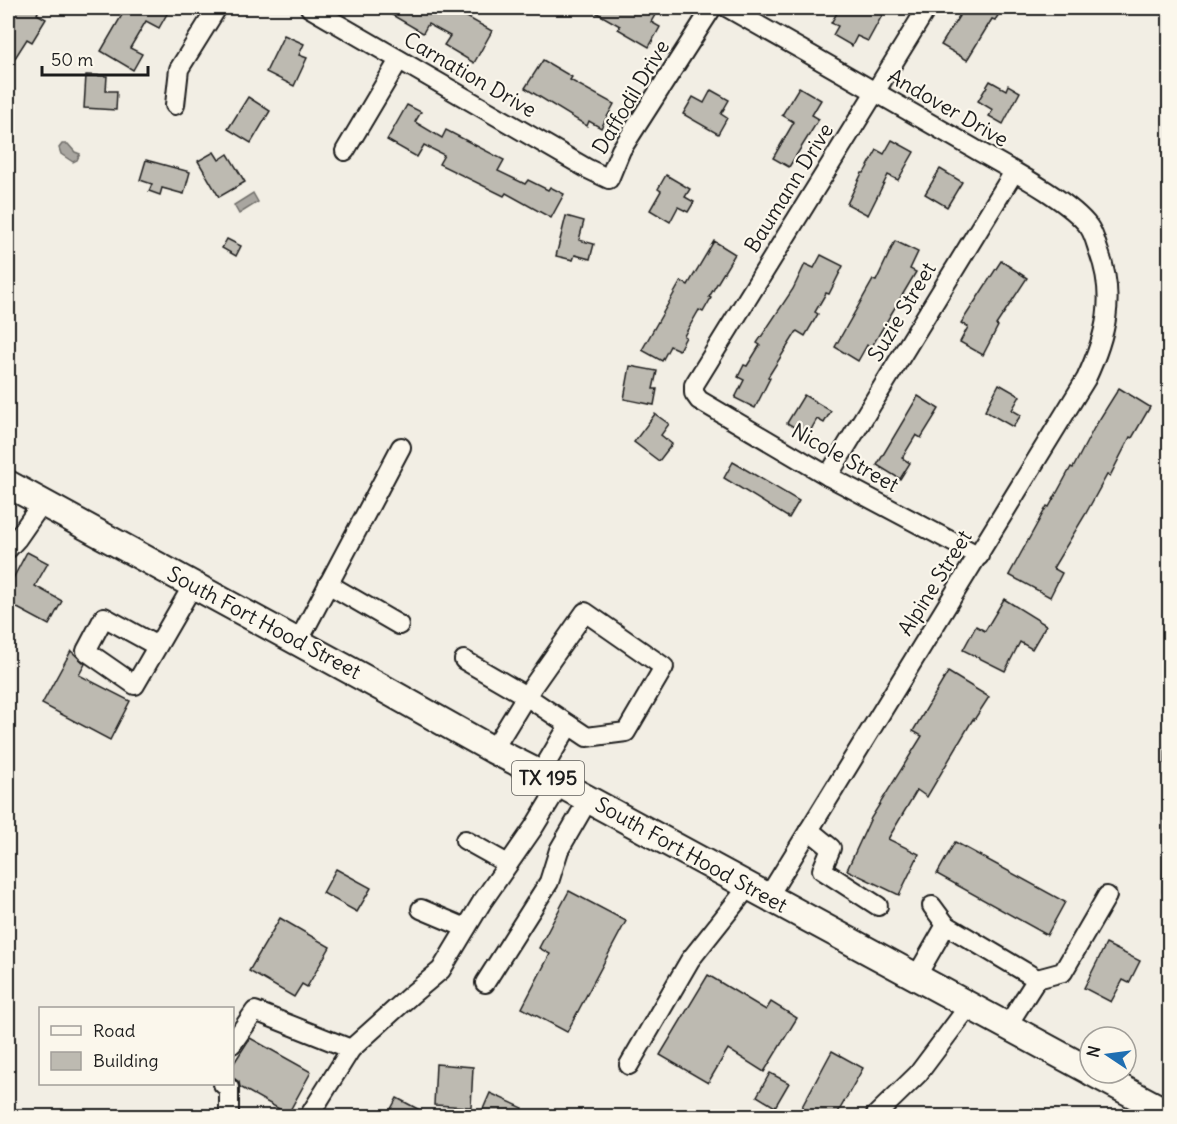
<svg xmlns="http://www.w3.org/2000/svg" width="1177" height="1124" font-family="Delius,sans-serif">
	<rect width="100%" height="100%" fill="#f2eee4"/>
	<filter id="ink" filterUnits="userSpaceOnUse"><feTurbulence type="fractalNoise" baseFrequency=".0167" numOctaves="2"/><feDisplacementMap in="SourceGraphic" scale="12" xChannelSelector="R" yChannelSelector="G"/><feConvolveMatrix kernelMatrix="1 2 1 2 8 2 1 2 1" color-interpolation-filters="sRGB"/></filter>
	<g filter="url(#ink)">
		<g fill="#a9a6a0" stroke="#716f6b" stroke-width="1.5">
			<polygon points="62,144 68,144 75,152 80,154 77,160 73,162 61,154 59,148"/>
			<polygon points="253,193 258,202 239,214 234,205"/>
		</g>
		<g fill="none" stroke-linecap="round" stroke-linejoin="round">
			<polyline stroke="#716f6b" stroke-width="4.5" points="1170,716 1167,727 1164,892 1170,916"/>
		</g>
		<g fill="#bdbab1" stroke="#1c1c1c" stroke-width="1.5">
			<polygon points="11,8 40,8 37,14 46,19 32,42 27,39 8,69 8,14"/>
			<polygon points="126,8 160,8 168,12 159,28 146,21 130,48 142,54 133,70 101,51"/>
			<polygon points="380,8 451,8 492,31 474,63 444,45 450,36 428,24 423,33"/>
			<polygon points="588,8 659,8 651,22 660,27 649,47 618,29 620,26"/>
			<polygon points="840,8 886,8 868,41 857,36 852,46 833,35 838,26 831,23"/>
			<polygon points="964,8 1003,8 995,20 992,19 967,60 941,45"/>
			<polygon points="284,35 304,44 299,55 307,58 294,86 266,72"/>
			<polygon points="543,60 572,77 570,80 614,104 601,128 589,121 587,126 525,88"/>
			<polygon points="86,75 107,76 106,91 117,91 116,110 84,108"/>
			<polygon points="990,81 1006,90 1008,85 1020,92 1003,124 989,116 993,110 978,101"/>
			<polygon points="799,87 821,100 812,115 819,119 789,167 773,158 794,122 782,115"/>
			<polygon points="711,90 729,100 721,114 727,118 718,134 683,114 693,97 704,103"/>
			<polygon points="248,97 270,111 251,143 228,129"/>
			<polygon points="407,105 421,112 415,122 442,138 446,130 504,160 498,171 525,184 528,180 548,190 550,187 564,194 551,218 506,193 504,196 439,164 444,155 424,145 417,157 387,140"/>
			<polygon points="892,140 914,152 898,180 888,175 868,215 847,204 862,173 864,173 877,150 884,154"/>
			<polygon points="214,152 219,160 228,154 245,182 219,197 198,161"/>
			<polygon points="146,160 190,172 184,194 162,188 160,195 149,191 152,184 140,180"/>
			<polygon points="940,169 962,182 947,207 925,194"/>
			<polygon points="666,175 690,189 685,197 694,202 688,212 678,207 670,222 650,210 661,191 658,189"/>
			<polygon points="566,216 584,221 579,240 594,244 590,259 575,255 573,260 556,256"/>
			<polygon points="227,239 241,246 236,256 222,248"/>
			<polygon points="714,241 735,254 709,297 711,298 703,312 699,310 684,336 686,337 679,350 670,346 662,361 642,350 681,281 688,285"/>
			<polygon points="895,241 918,252 910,269 916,272 871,348 867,345 858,361 835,347 873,280 876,281"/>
			<polygon points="821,255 843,266 829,294 826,293 815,312 818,314 805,336 797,331 768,377 770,378 755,408 735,398 744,380 738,377 744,365 747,366 760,345 757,343 793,289 805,264 814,268"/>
			<polygon points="1001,261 1027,278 996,325 998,326 983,355 960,342 968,327 961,323"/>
			<polygon points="630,366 657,371 653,389 657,389 654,405 624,399"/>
			<polygon points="999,384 1020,396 1012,410 1021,415 1013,427 985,411"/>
			<polygon points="1119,388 1150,407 1132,438 1130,437 1110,476 1107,475 1085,515 1053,568 1062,573 1050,597 1009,575 1047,506 1049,507 1071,467 1073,468 1094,428"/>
			<polygon points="804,395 831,411 824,423 817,419 808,435 787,423"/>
			<polygon points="918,396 939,409 921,438 916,435 902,458 910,463 900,479 877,465"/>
			<polygon points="655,414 669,424 661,435 672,444 659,461 634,442"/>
			<polygon points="733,462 799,501 789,518 724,478"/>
			<polygon points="27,552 48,563 35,586 62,601 49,625 8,603 8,588"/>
			<polygon points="1004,599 1046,625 1032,649 1020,642 1005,671 963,650 976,626 985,631"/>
			<polygon points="71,651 85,664 79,675 130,701 110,740 42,704"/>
			<polygon points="948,672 989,697 974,720 973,719 927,797 917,790 888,839 919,854 899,895 847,870 871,818 922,736 913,731"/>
			<polygon points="955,842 1065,902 1047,935 937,874"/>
			<polygon points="336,869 371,888 357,912 323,893"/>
			<polygon points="569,891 626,921 567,1032 522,1008 550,954 539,948"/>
			<polygon points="280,918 330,947 307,987 302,984 294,997 249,971"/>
			<polygon points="1106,944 1140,961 1129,983 1123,980 1111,1002 1084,988"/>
			<polygon points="708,975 766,1010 771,1002 797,1018 764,1072 728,1049 708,1083 660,1055"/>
			<polygon points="250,1038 311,1072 288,1114 240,1087 239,1082 232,1077 232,1066"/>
			<polygon points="832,1051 863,1068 836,1116 797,1116"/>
			<polygon points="436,1064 473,1067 471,1107 434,1105"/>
			<polygon points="770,1073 789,1083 775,1107 757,1096"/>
			<polygon points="490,1093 523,1108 519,1116 480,1116"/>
			<polygon points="397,1098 431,1116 387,1116"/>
		</g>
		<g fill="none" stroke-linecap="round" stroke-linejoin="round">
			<g stroke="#1c1c1c" stroke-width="22">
				<g id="minor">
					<polyline points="310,8 588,169 609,179 621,150 712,8"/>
					<path d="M 728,8 C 810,54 891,101 973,148 C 1002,165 1070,200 1089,227 C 1094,234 1096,244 1099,252 C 1116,298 1106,336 1086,379 L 768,897"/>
					<polyline points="927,8 694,385 694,393 699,400 828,476 979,556"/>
					<polyline points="175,105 179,69 217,8"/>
					<polyline points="345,151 399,60"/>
					<polyline points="828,476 1014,172"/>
					<polyline points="8,549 17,539 42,503"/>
					<polyline points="328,584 399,625"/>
					<polygon points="585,612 664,667 626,732 587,737 526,696"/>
					<polyline points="298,642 401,447"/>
					<polyline points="157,646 104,617 86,651 135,685 193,585"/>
					<polyline points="464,660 526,696 493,750"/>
					<polyline points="540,774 569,725"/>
					<polyline points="809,830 831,848 822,870 878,906"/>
					<polyline points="465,840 508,864"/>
					<polyline points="932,906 946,925"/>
					<polyline points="421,909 466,928"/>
					<polyline points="916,977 946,925 1037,979 1007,1026"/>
					<polyline points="1037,979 1063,972 1107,896"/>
					<polyline points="485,983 549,882 559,850 588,800"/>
					<polyline points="232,1044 255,1011 351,1049"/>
					<polyline points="629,1065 690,960 748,887"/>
					<polyline points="223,1084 229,1088 229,1116"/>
					<polyline points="309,1116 351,1049 411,995 441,970 482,902 534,827 560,784"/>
					<polyline points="875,1116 918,1074 969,1006"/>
				</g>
			</g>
			<g stroke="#1c1c1c" stroke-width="30">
				<g id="highway">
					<polyline points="8,484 386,690 493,750 560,784 1090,1071"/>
					<polyline points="1093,1073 1170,1114"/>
				</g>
			</g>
			<use href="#minor" stroke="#fbf7ec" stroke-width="18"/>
			<use href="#highway" stroke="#fbf7ec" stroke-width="26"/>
		</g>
	</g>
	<g text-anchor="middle" stroke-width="4.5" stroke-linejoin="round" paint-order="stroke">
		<rect fill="#fbf7ec" stroke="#5f5e5a" stroke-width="1.5" x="512" y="761" width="72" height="34" rx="4.5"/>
		<g font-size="20" font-weight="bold" fill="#1c1c1c">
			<text x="548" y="785">TX 195</text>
		</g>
		<g font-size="21" fill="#1c1c1c" stroke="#fbf7ec">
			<text transform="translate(470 75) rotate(30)" y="7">Carnation Drive</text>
			<text transform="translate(631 97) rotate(-59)" y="7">Daffodil Drive</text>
			<text transform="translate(948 108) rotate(30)" y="7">Andover Drive</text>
			<text transform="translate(789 188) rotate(-58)" y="7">Baumann Drive</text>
			<text transform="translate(902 312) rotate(-59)" y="7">Suzie Street</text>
			<text transform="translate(845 458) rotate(29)" y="7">Nicole Street</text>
			<text transform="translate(935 583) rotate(-58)" y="7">Alpine Street</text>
			<text transform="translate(264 623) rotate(28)" y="7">South Fort Hood Street</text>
			<text transform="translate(691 855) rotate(29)" y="7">South Fort Hood Street</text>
		</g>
	</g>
	<rect width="1177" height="1124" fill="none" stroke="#fbf7ec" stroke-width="30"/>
	<rect x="15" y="15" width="1147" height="1094" fill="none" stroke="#1c1c1c" stroke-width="2" filter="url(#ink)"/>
	<rect x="39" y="1007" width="195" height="78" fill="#fbf7ec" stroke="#a29f99" stroke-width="1.5"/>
	<rect x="51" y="1026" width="30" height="9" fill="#fbf7ec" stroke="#a29f99" stroke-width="1.5"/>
	<text x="93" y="1037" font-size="18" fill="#1c1c1c">Road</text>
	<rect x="51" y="1052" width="30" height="18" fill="#bdbab1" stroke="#a29f99" stroke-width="1.5"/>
	<text x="93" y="1067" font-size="18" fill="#1c1c1c">Building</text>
	<g transform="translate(1108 1055) rotate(283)"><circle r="28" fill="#fbf7ec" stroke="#a29f99" stroke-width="1.5"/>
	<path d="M0-4.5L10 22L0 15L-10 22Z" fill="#1f6fb2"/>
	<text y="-9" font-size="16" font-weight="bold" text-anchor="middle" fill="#1c1c1c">N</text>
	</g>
	<path d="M42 66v9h106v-9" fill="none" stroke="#1c1c1c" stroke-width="3"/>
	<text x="51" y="66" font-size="18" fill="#1c1c1c" stroke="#fbf7ec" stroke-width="4.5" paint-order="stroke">50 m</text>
</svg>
